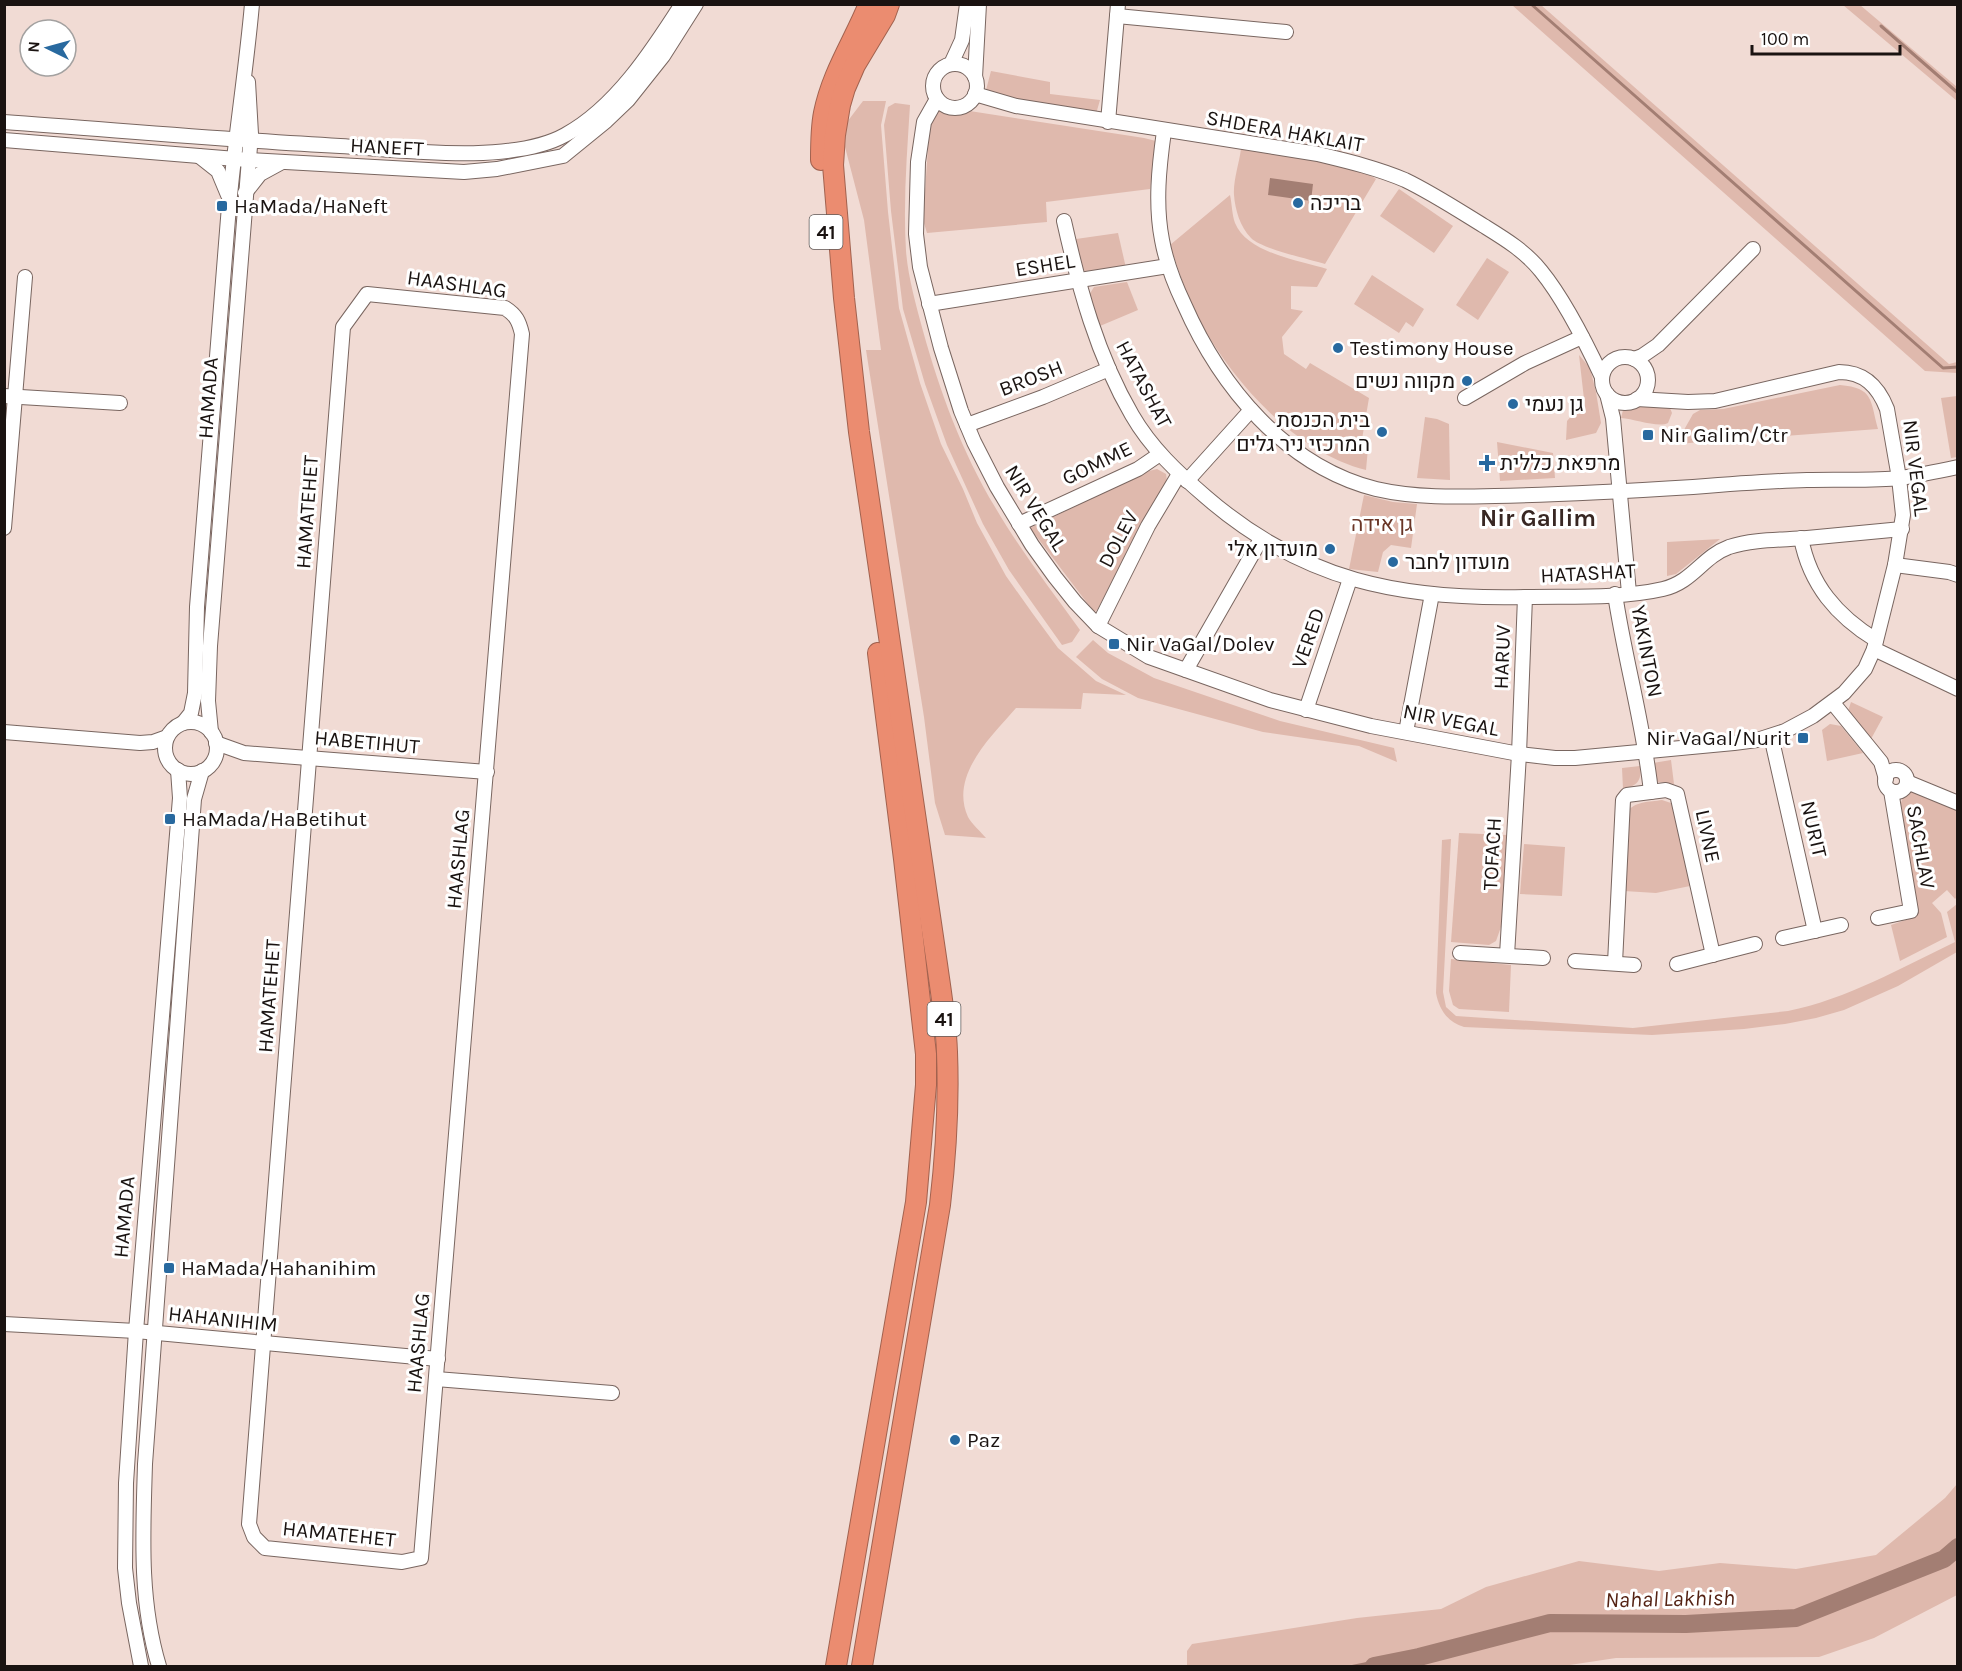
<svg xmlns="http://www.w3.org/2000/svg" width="1962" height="1671" font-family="Karla,Heebo,sans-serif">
	<rect width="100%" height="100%" fill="#f1dbd4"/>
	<g fill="#dfb9ad">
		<polygon points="1512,5 1541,5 1949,364 1957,362 1957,373 1925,371"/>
		<polygon points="1843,5 1860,5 1957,87 1957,101"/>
		<polygon points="991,71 1050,82 1050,94 1100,100 1096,114 985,94"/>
		<path d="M 863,101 L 886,101 L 881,125 L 888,212 L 899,308 L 920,383 L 941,444 L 963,489 L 977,523 L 1006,576 L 1033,614 L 1058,648 L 1096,681 L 1126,695 L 1083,693 L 1081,709 L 1016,708 C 992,736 949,775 968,817 C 972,824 981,832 986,838 L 945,835 L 935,803 L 924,717 L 866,350 L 881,350 L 864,220 L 845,147 L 847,122 Z"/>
		<path d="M 895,103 L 910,105 C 907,154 903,202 906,251 C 908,277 916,305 923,331 C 940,392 962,452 995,507 C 1020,550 1051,590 1080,630 L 1072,642 L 1062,645 L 1009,570 L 983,524 L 947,445 L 925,384 L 903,309 L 891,211 L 884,125 L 888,107 Z"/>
		<polygon points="931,105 1144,138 1156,141 1150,189 1046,202 1047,222 927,233 923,220"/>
		<path d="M 1241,149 C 1268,154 1359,163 1376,179 L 1325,264 C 1309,259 1262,249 1251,238 C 1240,227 1235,209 1234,195 C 1233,181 1239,164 1241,149 Z"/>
		<polygon points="1399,189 1453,226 1434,253 1380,216"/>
		<path d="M 1230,195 C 1232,204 1232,215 1235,223 C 1247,253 1298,260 1327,269 L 1317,287 L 1291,286 L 1291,309 L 1303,311 L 1282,337 L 1284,354 L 1306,369 L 1310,363 L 1369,398 L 1361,445 L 1368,448 L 1366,470 C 1297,453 1236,385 1202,325 C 1188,300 1179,272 1170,245 Z"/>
		<polygon points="1118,233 1126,268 1086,272 1082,269 1076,239"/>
		<polygon points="1487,258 1509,272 1478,320 1456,305"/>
		<polygon points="1372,275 1424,309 1413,327 1406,322 1399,333 1354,304"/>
		<polygon points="1127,282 1138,310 1100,326 1089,295 1094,287"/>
		<polygon points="1579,355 1590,368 1596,392 1601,423 1596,433 1566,440 1567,421 1582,404 1584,399"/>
		<path d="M 1840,385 C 1874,388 1870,400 1878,429 L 1676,444 L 1693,414 L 1700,410 L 1723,409 Z"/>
		<polygon points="1957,396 1957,457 1951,458 1941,398"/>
		<path d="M 1646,406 L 1670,408 L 1672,413 L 1668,423 C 1658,428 1635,419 1621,418 L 1623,410 Z"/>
		<polygon points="1425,417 1437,419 1449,424 1450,480 1417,478"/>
		<polygon points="1497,442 1553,453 1555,478 1500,481"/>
		<polygon points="1157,469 1166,474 1167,481 1097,610 1094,612 1030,528 1149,471"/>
		<polygon points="1364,495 1393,502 1417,504 1411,548 1391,545 1383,552 1378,572 1349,569"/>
		<polygon points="1720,539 1676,574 1667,576 1667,542"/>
		<polygon points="1093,640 1108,653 1154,678 1280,721 1394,748 1397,762 1359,746 1263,732 1138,698 1102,679 1076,657"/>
		<polygon points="1851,702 1883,717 1871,739 1848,711"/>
		<polygon points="1830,724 1841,726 1863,753 1827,761 1822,730"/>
		<polygon points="1671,760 1674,784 1658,782 1654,775 1653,763"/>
		<path d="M 1640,766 C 1642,781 1637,786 1623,789 L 1622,768 Z"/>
		<path d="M 1915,791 L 1957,810 L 1957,897 L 1955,899 L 1947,890 L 1932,903 L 1941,913 L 1947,937 L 1900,961 L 1891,925 L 1917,916 L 1900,810 C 1901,799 1903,793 1915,791 Z"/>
		<path d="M 1662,800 L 1671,803 L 1676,809 L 1690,886 L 1656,893 L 1624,891 L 1627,813 C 1633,801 1650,802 1662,800 Z"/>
		<polygon points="1459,833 1508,835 1502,924 1496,941 1489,945 1451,942"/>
		<path d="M 1451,839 L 1443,992 L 1446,1007 L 1456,1016 L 1633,1028 L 1788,1011 C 1847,999 1901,968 1955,942 L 1947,912 L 1957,904 L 1957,952 L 1898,986 L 1844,1010 L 1816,1018 L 1785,1024 L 1744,1029 L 1652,1035 L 1464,1027 C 1447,1022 1439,1009 1436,993 L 1442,840 Z"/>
		<polygon points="1524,844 1565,847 1562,896 1520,894"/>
		<polygon points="1451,959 1511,965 1509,1012 1459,1009 1453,1005 1449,991"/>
		<polygon points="1957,1484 1957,1595 1874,1638 1819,1657 1616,1658 1563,1666 1187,1666 1187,1651 1192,1644 1357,1618 1441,1609 1486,1587 1579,1561 1659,1571 1720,1563 1796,1569 1876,1555 1945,1498"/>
	</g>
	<g fill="#a37e73">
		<polygon points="1270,178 1313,184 1311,201 1268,195"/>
		<polygon points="1391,1657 1392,1666 1347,1666"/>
	</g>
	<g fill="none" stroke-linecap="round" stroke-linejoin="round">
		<g stroke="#a37e73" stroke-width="3">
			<polyline points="1531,4 1943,368 1958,367"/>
			<polyline points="1881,26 1958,93"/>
		</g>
		<polyline stroke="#a37e73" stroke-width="18" points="1374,1666 1419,1657 1550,1623 1686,1624 1796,1618 1944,1559 1958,1547"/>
		<g stroke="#796660" stroke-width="16">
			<g id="minor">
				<polyline points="1117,16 1286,32"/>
				<circle cx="955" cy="86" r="22"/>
				<polyline points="951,64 962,40 967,4"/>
				<polyline points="975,77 979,4"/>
				<path d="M 975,94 L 1016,106 L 1318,154 C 1347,161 1377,168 1405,180 C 1432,193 1458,210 1484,226 C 1505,239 1525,251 1541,271 C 1563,298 1587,345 1602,377"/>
				<path d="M 937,99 L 924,122 L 918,162 L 916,234 L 920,267 L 941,348 L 961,411 L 974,442 L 997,487 L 1032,545 L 1055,577 L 1075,602 L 1098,626 L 1149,657 L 1270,700 L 1371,726 L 1519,754 L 1555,758 L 1575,758 L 1734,743 L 1757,740 L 1785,731 L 1813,716 L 1844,693 L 1865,669 L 1874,649 L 1895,565 L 1903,515 L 1899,478 L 1887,409 C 1878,386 1864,372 1839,372 L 1715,401 L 1688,402 L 1637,399"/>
				<path d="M 4,122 C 116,130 228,140 340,146 C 401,150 511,165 565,135 C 615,108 652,51 682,4"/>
				<polyline points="1108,122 1118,4"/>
				<path d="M 1164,131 C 1159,167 1155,204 1162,240 C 1166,262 1174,283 1184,304 C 1220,386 1285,466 1376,489 C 1415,498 1456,497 1495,496 C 1561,495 1627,491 1693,487 C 1731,484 1769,481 1807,480 C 1838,479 1871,481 1901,478 C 1920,475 1939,471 1958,467"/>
				<polyline points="4,140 248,160 464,172 497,169 563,156 606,121 628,100 663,56 696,4"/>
				<polyline points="199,156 218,171 228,195"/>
				<polyline points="245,193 260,174 282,162"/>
				<path d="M 1064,221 C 1079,288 1097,355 1132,415 C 1151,448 1178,473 1206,497 C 1303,581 1401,600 1526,597 C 1571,596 1619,599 1663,589 C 1693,582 1702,557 1729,547 C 1753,539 1782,540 1807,538 C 1839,535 1871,532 1902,529"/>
				<path d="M 367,294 L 505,308 C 516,315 519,321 522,334 L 421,1558 L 402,1562 L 265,1548 L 254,1537 L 249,1524 L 343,327 Z"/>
				<polyline points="929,304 1168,266"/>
				<circle cx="1625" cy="380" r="23"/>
				<polyline points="1634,359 1642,356 1658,345 1753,249"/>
				<polyline points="1607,394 1613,418 1629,593"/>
				<polyline points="4,396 120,403"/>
				<polyline points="1465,398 1525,363 1582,337"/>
				<polyline points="967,425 1043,397 1109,369"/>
				<polyline points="1187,481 1251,410"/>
				<polyline points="1019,524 1138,469 1160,454"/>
				<polyline points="4,528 25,277"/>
				<path d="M 1801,538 C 1810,585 1837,616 1876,640"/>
				<polyline points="1895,565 1949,572 1958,575"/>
				<path d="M 1615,594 C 1625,661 1644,725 1651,792"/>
				<polyline points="1098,626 1148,526 1179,474"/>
				<polyline points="1874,649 1958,689"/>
				<polyline points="1186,670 1261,539"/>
				<polyline points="1833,703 1881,762 1886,779"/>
				<polyline points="1306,710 1350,579"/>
				<circle cx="191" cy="748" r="26"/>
				<path d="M 183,723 L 191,713 L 195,693 L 197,607 L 229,206 C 235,139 246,72 252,4"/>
				<polyline points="4,732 140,743 153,742 167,737"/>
				<polyline points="211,732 208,701 210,646 251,134 248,82"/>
				<polyline points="1406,732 1432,594"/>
				<polyline points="1771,736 1815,931"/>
				<polyline points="216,743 244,753 487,772"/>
				<circle cx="1896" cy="781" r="11"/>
				<polyline points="1907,782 1958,803"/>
				<polyline points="1878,918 1911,911 1891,791"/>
				<polyline points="1783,938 1841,925"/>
				<polyline points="1460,953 1543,958"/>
				<polyline points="1507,955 1519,754 1525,597"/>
				<polyline points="1575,961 1634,965"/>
				<polyline points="1615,963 1623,800 1627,795 1666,790 1677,794 1713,955"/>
				<polyline points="1677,964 1755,944"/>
				<polyline points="4,1324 136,1331 438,1359"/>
				<polyline points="436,1379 612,1393"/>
				<polyline points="141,1666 129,1603 125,1568 126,1483 136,1331 180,798 178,770"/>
				<path d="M 159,1666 C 139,1600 143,1532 145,1464 L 194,799 L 202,771"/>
			</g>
		</g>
		<g stroke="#a2624f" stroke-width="22">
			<g id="highway">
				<path d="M 821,160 C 821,144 821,128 824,113 C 832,73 854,41 869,4"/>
				<polyline points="836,1666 916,1202 926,1085 926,1054 904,859 878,653"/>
				<path d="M 862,1666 L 940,1205 C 946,1154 949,1103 947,1052 C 946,1022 941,993 937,964 L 859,432 L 844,298 L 833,165 L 835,135 L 840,105 L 845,88 L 855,65 L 885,15 L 889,4"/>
			</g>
		</g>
		<use href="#minor" stroke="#fff" stroke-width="14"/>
		<use href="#highway" stroke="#eb8c70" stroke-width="20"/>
	</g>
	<g fill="#28699f" stroke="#fff" stroke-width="2">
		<circle cx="1298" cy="203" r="6"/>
		<rect x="216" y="200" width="12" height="12" rx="3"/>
		<circle cx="1338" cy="348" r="6"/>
		<circle cx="1467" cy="381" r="6"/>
		<circle cx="1513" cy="404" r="6"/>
		<circle cx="1382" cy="432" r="6"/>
		<rect x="1642" y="429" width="12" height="12" rx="3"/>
		<path d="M1484 454h6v6h6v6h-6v6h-6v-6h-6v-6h6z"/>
		<circle cx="1330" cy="549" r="6"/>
		<circle cx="1393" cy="562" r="6"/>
		<rect x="1108" y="638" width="12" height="12" rx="3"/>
		<rect x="1797" y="732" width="12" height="12" rx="3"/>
		<rect x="164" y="813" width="12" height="12" rx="3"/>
		<rect x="163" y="1262" width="12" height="12" rx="3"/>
		<circle cx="955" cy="1440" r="6"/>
	</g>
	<g text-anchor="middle" stroke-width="6" stroke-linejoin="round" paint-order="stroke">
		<g fill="#fff" stroke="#5f5a58" stroke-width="1.5">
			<rect x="809.5" y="215" width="33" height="34" rx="4.5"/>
			<rect x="927.5" y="1002" width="33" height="34" rx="4.5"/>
		</g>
		<g font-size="20" font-weight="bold" fill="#1a1311">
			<text x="826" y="239">41</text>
			<text x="944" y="1026">41</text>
		</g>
		<g font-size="21" fill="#1a1311" stroke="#fff">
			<text transform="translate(1285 131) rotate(10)" y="7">SHDERA HAKLAIT</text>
			<text transform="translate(387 147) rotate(3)" y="7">HANEFT</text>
			<text transform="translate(1045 265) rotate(-9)" y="7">ESHEL</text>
			<text transform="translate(457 284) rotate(8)" y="7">HAASHLAG</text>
			<text transform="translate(1031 378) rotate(-21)" y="7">BROSH</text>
			<text transform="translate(1144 384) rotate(62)" y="7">HATASHAT</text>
			<text transform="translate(208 398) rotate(-86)" y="7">HAMADA</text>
			<text transform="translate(1097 463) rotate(-26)" y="7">GOMME</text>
			<text transform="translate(1916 468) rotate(83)" y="7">NIR VEGAL</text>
			<text transform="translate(1036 508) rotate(58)" y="7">NIR VEGAL</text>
			<text transform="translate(307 512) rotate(-86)" y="7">HAMATEHET</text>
			<text transform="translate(1118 539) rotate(-62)" y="7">DOLEV</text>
			<text transform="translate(1588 573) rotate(-3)" y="7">HATASHAT</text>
			<text transform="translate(1308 638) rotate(-71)" y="7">VERED</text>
			<text transform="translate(1647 651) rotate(79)" y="7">YAKINTON</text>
			<text transform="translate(1502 657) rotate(-88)" y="7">HARUV</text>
			<text transform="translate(1451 720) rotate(11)" y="7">NIR VEGAL</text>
			<text transform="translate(367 742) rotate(5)" y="7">HABETIHUT</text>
			<text transform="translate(1814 829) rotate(77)" y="7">NURIT</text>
			<text transform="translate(1708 836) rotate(78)" y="7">LIVNE</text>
			<text transform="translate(1921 847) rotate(80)" y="7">SACHLAV</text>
			<text transform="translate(1492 854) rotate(-87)" y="7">TOFACH</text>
			<text transform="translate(458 859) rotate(-85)" y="7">HAASHLAG</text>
			<text transform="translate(269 996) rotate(-86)" y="7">HAMATEHET</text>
			<text transform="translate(124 1217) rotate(-85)" y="7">HAMADA</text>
			<text transform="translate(223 1319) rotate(6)" y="7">HAHANIHIM</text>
			<text transform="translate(418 1343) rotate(-85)" y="7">HAASHLAG</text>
			<text transform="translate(339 1534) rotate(6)" y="7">HAMATEHET</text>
		</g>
		<g font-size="21" fill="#1a1311" stroke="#fff" text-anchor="start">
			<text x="1310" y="210">בריכה</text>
			<text x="234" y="213">HaMada/HaNeft</text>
			<text x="1350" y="355">Testimony House</text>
			<text x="1455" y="388" text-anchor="end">מקווה נשים</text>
			<text x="1525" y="411">גן נעמי</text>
			<text x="1370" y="427" text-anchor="end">בית הכנסת<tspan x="1370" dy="24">המרכזי ניר גלים</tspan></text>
			<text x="1660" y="442">Nir Galim/Ctr</text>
			<text x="1500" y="470">מרפאת כללית</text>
			<text x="1318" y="556" text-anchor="end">מועדון אלי</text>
			<text x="1405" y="569">מועדון לחבר</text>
			<text x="1126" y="651">Nir VaGal/Dolev</text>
			<text x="1791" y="745" text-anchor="end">Nir VaGal/Nurit</text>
			<text x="182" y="826">HaMada/HaBetihut</text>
			<text x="181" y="1275">HaMada/Hahanihim</text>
			<text x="967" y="1447">Paz</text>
		</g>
		<g font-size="21" fill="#693526" stroke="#fff">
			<text x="1382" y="531">גן אידה</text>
		</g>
		<g font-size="22" font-style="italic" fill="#542213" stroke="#fff">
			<text transform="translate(1670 1598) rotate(-1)" y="8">Nahal Lakhish</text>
		</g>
		<g font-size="24" font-weight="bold" fill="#382723" stroke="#fff">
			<text x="1538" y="526">Nir Gallim</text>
		</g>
	</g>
	<rect width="1962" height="1671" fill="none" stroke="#1a1311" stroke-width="12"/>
	<g transform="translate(48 48) rotate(275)"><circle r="28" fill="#ffffff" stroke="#a3a1a0" stroke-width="1.5"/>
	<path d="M0-4.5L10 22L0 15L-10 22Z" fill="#28699f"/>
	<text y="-9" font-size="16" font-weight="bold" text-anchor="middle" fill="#1a1311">N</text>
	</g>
	<path d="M1752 45v9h148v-9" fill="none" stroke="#1a1311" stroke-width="3"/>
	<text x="1761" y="45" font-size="18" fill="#1a1311" stroke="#ffffff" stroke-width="4.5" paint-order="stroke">100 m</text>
</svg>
